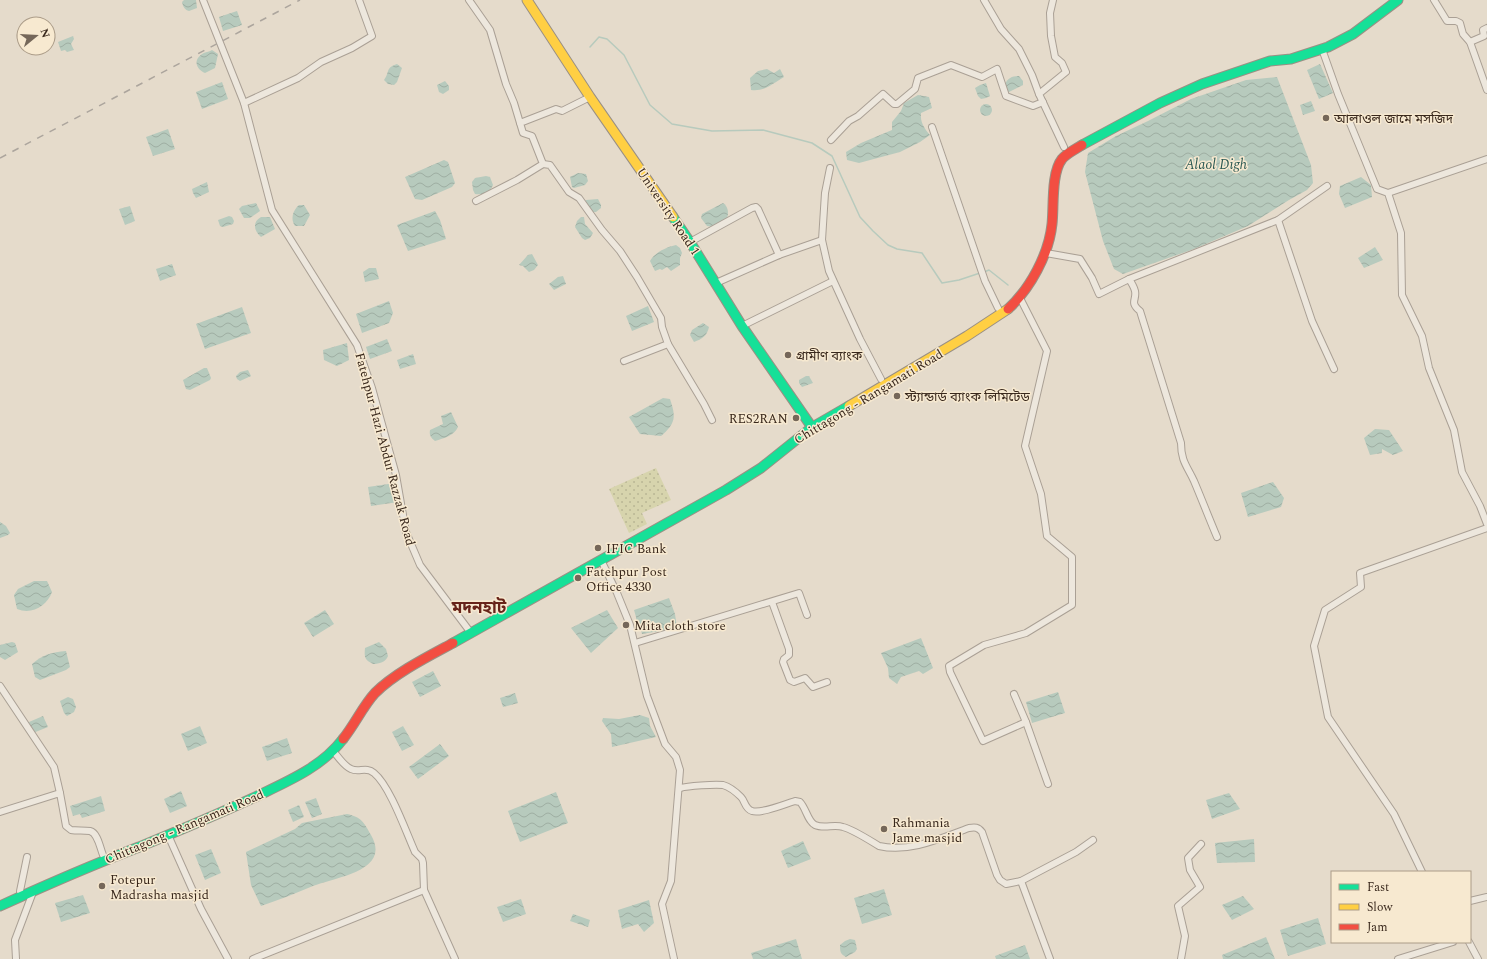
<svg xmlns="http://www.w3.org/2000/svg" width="1487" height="959" font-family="Spectral,'Noto Sans Bengali',serif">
	<defs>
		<pattern id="park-dots" width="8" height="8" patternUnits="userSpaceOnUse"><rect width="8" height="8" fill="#d7d4ad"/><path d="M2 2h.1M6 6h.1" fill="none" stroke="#b9b694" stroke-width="1.8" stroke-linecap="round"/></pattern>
		<pattern id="water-waves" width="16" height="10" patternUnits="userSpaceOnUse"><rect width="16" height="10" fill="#b7cabd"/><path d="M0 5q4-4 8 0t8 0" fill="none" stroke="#9eaea2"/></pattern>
	</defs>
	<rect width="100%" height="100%" fill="#e5dbcb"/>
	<polygon fill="url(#park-dots)" points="656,468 671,500 642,513 647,524 629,533 609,489"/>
	<g fill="url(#water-waves)">
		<path d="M 184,0 L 196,0 L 197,8 L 189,11 C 185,10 183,7 182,2 Z"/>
		<polygon points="237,11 242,25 223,31 219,17"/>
		<polygon points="73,36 74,39 71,44 74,50 67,52 65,50 61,51 58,42"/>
		<path d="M 212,50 L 218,54 L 215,68 L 205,73 C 196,69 193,60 202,54 C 205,52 209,52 212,50 Z"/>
		<path d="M 397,64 L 402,68 L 397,82 L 394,85 L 388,84 L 384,80 C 390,72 385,68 397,64 Z"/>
		<polygon points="1320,64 1333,93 1319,99 1307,70"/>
		<path d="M 767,69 L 774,73 L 780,69 L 784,77 C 773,83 765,92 751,90 L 750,78 L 758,71 Z"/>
		<path d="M 1019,76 L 1023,81 L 1023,85 L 1009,92 L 1007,91 L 1005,84 C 1008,78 1012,76 1019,76 Z"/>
		<polygon points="1277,77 1311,165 1313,183 1307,190 1289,200 1248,226 1194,249 1123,274 1114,269 1103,241 1085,172 1088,153 1116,136 1148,121 1191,99 1246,80"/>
		<polygon points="445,81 449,86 449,90 443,94 439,92 437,85"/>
		<polygon points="222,82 228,99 202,109 196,92"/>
		<polygon points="986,83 990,96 986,98 981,99 978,96 975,88 980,85"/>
		<path d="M 918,95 L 929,97 L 932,108 L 921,113 C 920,122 924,128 930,135 L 920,142 L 900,152 L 859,163 L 847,160 L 846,152 L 861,143 L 892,130 L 892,122 L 901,111 L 904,103 Z"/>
		<polygon points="1311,101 1315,111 1303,115 1300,105"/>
		<circle cx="986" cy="110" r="6"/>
		<polygon points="168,129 175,149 153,156 146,137"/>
		<polygon points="444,160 448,162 455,183 452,187 422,200 415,199 405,177"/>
		<polygon points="578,173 586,174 588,181 585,185 574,188 572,187 570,177"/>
		<path d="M 486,176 L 490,177 L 493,185 C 490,193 483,195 475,194 L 473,190 L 472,182 L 475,178 Z"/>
		<polygon points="1361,177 1371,185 1372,197 1345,208 1339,194 1340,186"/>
		<polygon points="207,182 209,192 196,198 193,193 192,189"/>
		<polygon points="598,199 601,205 601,208 596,212 592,212 583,203 586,200"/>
		<polygon points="256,203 260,211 250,218 244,218 239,209 242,206"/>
		<path d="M 723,203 C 728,206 729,213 727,218 L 713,227 L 707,226 L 701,218 L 702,214 Z"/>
		<path d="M 299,205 L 304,205 L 310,215 L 304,226 L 295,226 C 290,219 293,210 299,205 Z"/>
		<polygon points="130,206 135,221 125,225 119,209"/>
		<polygon points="435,211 440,220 446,239 408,251 397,225"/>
		<polygon points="229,216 232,217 234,221 233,224 223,227 220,226 218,220"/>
		<path d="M 261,217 L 270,217 L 275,229 L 261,237 C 254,231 252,222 261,217 Z"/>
		<polygon points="581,217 584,217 585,224 593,233 590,238 585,240 582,238 575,227 577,221"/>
		<path d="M 676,245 L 680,248 L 682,253 L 680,258 L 680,265 L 671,271 L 667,267 L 662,270 L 660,269 L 655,271 L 650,261 C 655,252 667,247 676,245 Z"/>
		<polygon points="1375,247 1383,260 1364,268 1358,258"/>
		<polygon points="532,254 538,265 534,270 529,272 523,266 519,265 528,255"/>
		<polygon points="172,264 176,275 160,281 156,269"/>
		<polygon points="369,268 376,268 379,279 365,282 363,272"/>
		<polygon points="563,276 566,284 554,290 549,284 558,277"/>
		<polygon points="389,301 393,313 389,323 362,333 356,314"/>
		<polygon points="648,306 654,322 632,331 626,316"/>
		<polygon points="242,307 251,333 205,349 196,324"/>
		<path d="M 703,323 L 709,327 C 707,336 702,339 694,342 L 690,335 L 692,330 Z"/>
		<polygon points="387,339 392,351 370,359 366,347"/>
		<polygon points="347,343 349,360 337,366 324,360 323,350"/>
		<polygon points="413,354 416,364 400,369 397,360"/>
		<polygon points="204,368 207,368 211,378 210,380 190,390 186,389 183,380"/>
		<polygon points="248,370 251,376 240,381 237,379 236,376 240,372"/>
		<polygon points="806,376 809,376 813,383 802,387 799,383 799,380"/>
		<path d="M 663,398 L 670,399 C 676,417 676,423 661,436 L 640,434 L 629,417 Z"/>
		<path d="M 451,412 L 458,427 C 454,436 444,438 435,441 C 431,438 429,435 430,430 L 443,424 L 441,416 Z"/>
		<polygon points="1375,429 1389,430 1403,451 1393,455 1382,449 1382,453 1370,455 1364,438"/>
		<polygon points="1273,482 1284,498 1281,507 1248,517 1241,493"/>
		<polygon points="395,483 398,502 371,506 368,487"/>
		<polygon points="0,522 6,526 10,533 8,535 0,538"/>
		<path d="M 34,581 L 47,581 L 52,592 C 47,606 32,615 17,609 L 14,595 L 18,589 Z"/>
		<polygon points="669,598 675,614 677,628 642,634 641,630 637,630 636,617 634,610"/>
		<polygon points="325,610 334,624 313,637 304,623"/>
		<polygon points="607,610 618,628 591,653 571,628"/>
		<polygon points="921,638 933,668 923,674 919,671 901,677 897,684 889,678 888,668 881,653"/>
		<polygon points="12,642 15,643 18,652 5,660 0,657 0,645"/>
		<path d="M 379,642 L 386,649 L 388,656 C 386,662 379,664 373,664 C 365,660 364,658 365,648 Z"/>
		<path d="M 66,651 L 70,667 L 66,670 L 40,680 L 35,677 L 32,664 C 42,655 52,652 66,651 Z"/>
		<polygon points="433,671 441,686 420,697 412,682"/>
		<polygon points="1058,692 1065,713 1032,723 1026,702"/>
		<polygon points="515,693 518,703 503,707 500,698"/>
		<polygon points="68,697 73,699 76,707 74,712 67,716 64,713 60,701"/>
		<polygon points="640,715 649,718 650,726 656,737 612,747 611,734 602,721 603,718 619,719"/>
		<polygon points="43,716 48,727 33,733 29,722"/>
		<polygon points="200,726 207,743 188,751 181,734"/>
		<polygon points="403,726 414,745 402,751 392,732"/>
		<polygon points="287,738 292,753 267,761 262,747"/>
		<polygon points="440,744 449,756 418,779 409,767"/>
		<polygon points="181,791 187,806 170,813 164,799"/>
		<polygon points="556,792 568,823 520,842 508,811"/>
		<polygon points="1229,793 1240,809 1212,819 1206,800"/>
		<polygon points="101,796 105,811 82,818 80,814 73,816 70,806"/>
		<polygon points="316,798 322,814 312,818 305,802"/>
		<polygon points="299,805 304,817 293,822 288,810"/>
		<path d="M 347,814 C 361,817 364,822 371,835 C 392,871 335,877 313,886 C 296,893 279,900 261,906 L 251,885 L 246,852 L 295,829 L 302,823 Z"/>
		<polygon points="1254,839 1255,862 1217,863 1215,843"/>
		<polygon points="803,841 811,859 788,868 781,851"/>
		<polygon points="211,849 221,873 205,880 195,855"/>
		<polygon points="884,889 892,915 862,924 854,898"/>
		<polygon points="83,895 90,913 61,922 55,903"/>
		<polygon points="1243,896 1254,909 1232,920 1222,905"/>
		<polygon points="521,899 526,914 503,922 497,907"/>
		<polygon points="649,900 654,923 644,932 638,924 622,929 618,910"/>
		<polygon points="573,914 590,920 588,927 570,921"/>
		<polygon points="1318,918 1326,944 1288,956 1280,930"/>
		<polygon points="1266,937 1275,959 1223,959 1222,955"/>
		<polygon points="796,939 802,959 753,959 751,953"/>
		<path d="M 850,939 L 855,940 L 857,949 L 855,952 L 846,957 C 840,954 840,951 840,945 L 845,941 Z"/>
		<polygon points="1025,945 1030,959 996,959 995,956"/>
	</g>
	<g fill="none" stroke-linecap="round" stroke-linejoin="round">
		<g stroke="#b7cabd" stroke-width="1.5">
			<polyline points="590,47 599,37 607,39 624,55 650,105 672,124 712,131 763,130 812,143 832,156 860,217 873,231 888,245 897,249 922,253 942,283 959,280 980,273"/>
			<polyline points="984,272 989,270 1008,285"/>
		</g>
		<g stroke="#aaa095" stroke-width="8">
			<g id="street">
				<polyline points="203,0 244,103 272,210 357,345 372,388 396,475 406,532 420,565 468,629"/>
				<polyline points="469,0 490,30 506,84 514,103 520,123"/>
				<polyline points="984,0 1001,29 1019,49 1032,75 1039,94"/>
				<polyline points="1053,0 1050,13 1051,36 1055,57 1062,63 1066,72 1039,94 1064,147"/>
				<polyline points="1434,0 1447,21 1456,21 1460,23 1463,34 1470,42 1487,90"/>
				<polyline points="1470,42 1484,36 1483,30 1487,28"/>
				<polyline points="1322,49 1338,94 1377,189 1388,193 1401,233 1402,295 1422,336 1429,368 1454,430 1462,472 1480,506 1487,524"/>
				<polyline points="244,103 298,78 321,62 352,48 372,36 359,0"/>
				<polyline points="932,127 985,281 998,308"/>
				<polyline points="831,140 849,121 858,116 883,94 894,104 897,104 915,89 918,78 951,65 982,77 997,69 1006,96 1033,106 1043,102"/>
				<polyline points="543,164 550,165 569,192 579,198 602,230 620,251 637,277 661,318 662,327 668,344 624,361"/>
				<polyline points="830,168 825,193 822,240 829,271 860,339 881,379"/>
				<polyline points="1388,193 1487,159"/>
				<polyline points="476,201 517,180 543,164 532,136 523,133 520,123 556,109 562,111 590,97"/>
				<polyline points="1278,220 1312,321 1334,369"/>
				<polyline points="690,242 752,208 756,207 758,209 779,255"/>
				<path d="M 1046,253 L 1080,259 L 1092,278 L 1099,294 L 1129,279 C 1131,282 1134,287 1135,291 C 1137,300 1129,302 1140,311 L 1181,443 C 1181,461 1187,466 1194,481 C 1202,500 1209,518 1217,537"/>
				<polyline points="1129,279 1278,220 1327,186"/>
				<polyline points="716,283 779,255 822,240"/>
				<polyline points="742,326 833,281"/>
				<polyline points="668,344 704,404 712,420"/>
				<polyline points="601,560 617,593 630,625 647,696 665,744 676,757 680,770 671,881 662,904 674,959"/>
				<polyline points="772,602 789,649 789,655 784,659 783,662 790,680 794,682 805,678 813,687 827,682"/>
				<polyline points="635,643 799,593 807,615"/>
				<polyline points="0,686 54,767 60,793"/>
				<polyline points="1014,694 1026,722 983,741 950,672 949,666 984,645 1026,633 1072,605 1072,557 1047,536 1041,494 1025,446 1047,351 1020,298"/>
				<polyline points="1026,722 1048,784"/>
				<path d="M 334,752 C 339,758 344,766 351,769 C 359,773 366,766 374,773 C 390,786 406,832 415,852 L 422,859 L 423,863 L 424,890 L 455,959"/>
				<path d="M 680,788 C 688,786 714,784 723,785 C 730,787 736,792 741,797 C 745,801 745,809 752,811 C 761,814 785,804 795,801 L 800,802 C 806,808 808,822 815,825 C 824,829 834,824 843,827 C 854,830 869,840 879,846 C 910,853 941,838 969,828 C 975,827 978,827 982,832 L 997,875 L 1000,880 L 1006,884 L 1021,881 L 1050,959"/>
				<path d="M 0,812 L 60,793 L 66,826 L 71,830 C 77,831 84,830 90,831 C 98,833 100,848 103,855"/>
				<polyline points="168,835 201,909 228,959"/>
				<polyline points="1422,872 1394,814 1328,717 1314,646 1325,610 1361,587 1360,573 1487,528"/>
				<polyline points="1021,881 1076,852 1093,840"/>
				<polyline points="20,891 27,857"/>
				<polyline points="1470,901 1487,897"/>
				<polyline points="1469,942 1478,959"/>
				<polyline points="16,959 15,940 33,892"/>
				<polyline points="253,959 424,890"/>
				<polyline points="1181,959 1185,936 1178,906 1200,887 1190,870 1188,858 1201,844"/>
				<polyline points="1398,959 1453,942"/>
			</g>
		</g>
		<g stroke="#9a9084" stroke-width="11">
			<g id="fast">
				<polyline points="1082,145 1160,103 1202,84 1270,61 1291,59 1328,47 1353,34 1398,0"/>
				<polyline points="673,217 690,242 742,326 809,423"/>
				<polyline points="453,643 726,490 761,468 811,428 849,406"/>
				<path d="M 0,906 C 46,885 92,865 139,847 C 178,831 216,815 253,798 C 286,782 321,768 343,739"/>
			</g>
		</g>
		<g stroke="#9a9084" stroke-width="11">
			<g id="slow">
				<polyline points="527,0 590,97 673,217"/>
				<polyline points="849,406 967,336 1008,309"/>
			</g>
		</g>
		<g stroke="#9a9084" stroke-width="11">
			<g id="jam">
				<path d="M 1008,309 C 1030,289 1049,254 1052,224 C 1054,207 1051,173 1062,159 C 1067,153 1076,149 1082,145"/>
				<path d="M 343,739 C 355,724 363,706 375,693 C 395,673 429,656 453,643"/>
			</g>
		</g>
		<use href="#street" stroke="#ede7dd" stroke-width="6"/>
		<use href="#fast" stroke="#16e098" stroke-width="9"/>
		<use href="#slow" stroke="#ffcf43" stroke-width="9"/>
		<use href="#jam" stroke="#f24e42" stroke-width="9"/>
		<polyline stroke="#aca59d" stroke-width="1.5" stroke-dasharray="7 7" stroke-linecap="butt" points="0,158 300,0"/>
	</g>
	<g fill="#756759" stroke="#f7e9d0" stroke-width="1.5">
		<circle cx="1326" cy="118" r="4"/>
		<circle cx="788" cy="355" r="4"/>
		<circle cx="897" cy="396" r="4"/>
		<circle cx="796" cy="418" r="4"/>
		<circle cx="598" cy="548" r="4"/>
		<circle cx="578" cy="578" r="4"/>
		<circle cx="626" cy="625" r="4"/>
		<circle cx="884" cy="829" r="4"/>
		<circle cx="102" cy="886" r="4"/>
	</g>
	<g text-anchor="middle" stroke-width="3" stroke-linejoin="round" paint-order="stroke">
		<g font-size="13" fill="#39281c" stroke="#f7e9d0" text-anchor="start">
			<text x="1334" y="123">আলাওল জামে মসজিদ</text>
			<text x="796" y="360">গ্রামীণ ব্যাংক</text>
			<text x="905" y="401">স্ট্যান্ডার্ড ব্যাংক লিমিটেড</text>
			<text x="788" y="423" text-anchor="end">RES2RAN</text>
			<text x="606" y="553">IFIC Bank</text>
			<text x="586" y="576">Fatehpur Post<tspan x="586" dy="15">Office 4330</tspan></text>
			<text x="634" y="630">Mita cloth store</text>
			<text x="892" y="827">Rahmania<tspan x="892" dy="15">Jame masjid</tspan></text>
			<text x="110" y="884">Fotepur<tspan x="110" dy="15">Madrasha masjid</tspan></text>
		</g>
		<g font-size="13" fill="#39281c" stroke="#f7e9d0">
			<text transform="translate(669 211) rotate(56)" y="5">University Road 1</text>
			<text transform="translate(868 396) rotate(-31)" y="5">Chittagong - Rangamati Road</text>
			<text transform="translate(386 449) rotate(75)" y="5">Fatehpur Hazi Abdur Razzak Road</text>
			<text transform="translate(184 826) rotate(-23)" y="5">Chittagong - Rangamati Road</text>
		</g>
		<g font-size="14" font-style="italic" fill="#2b5953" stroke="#f7e9d0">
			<text x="1216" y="169">Alaol Digh</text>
		</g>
		<g font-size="17" font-weight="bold" fill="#68241a" stroke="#f7e9d0">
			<text x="479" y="613">মদনহাট</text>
		</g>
	</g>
	<rect x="1331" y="871" width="140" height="72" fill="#f7e9d0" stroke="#ab9c88"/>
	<rect x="1339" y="884" width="20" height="6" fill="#16e098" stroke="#ab9c88"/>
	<text x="1367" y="891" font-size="12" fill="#39281c">Fast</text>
	<rect x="1339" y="904" width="20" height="6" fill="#ffcf43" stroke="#ab9c88"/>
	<text x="1367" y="911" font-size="12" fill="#39281c">Slow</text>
	<rect x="1339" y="924" width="20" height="6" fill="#f24e42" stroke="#ab9c88"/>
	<text x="1367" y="931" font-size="12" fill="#39281c">Jam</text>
	<g transform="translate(36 36) rotate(72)"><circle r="19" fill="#f7e9d0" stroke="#ab9c88"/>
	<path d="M0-3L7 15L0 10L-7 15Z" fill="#756759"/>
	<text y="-6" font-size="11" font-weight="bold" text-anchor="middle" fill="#39281c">N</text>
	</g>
</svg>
